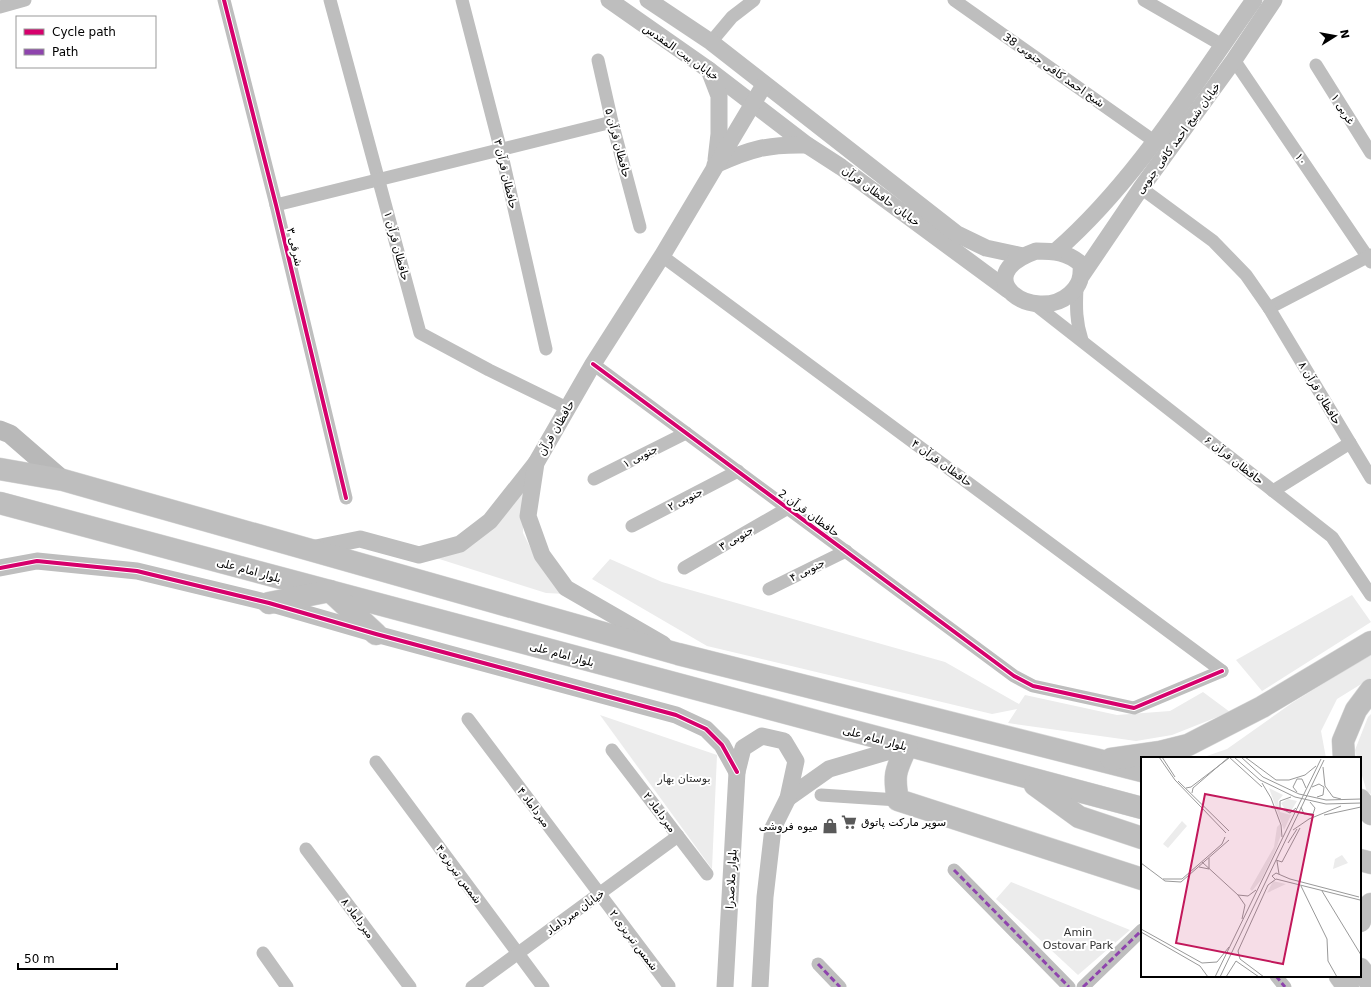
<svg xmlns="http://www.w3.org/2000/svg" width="1371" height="987" font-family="'DejaVu Sans','Noto Sans Arabic',sans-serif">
	<rect width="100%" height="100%" fill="#fff"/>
	<g fill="#ececec">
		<polygon points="524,488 523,533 539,565 566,594 546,593 433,557"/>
		<polygon points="610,559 662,582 945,662 1019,704 1025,695 1117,715 1170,711 1203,692 1230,712 1172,735 1136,741 1008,723 1017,709 992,714 707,646 592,579"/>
		<polygon points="1352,595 1371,622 1262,691 1236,660"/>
		<polygon points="1371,654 1371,678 1337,699 1321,731 1326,758 1201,758 1227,749 1292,703"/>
		<polygon points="1371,714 1371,794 1367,792 1360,769 1360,758 1357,758 1355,750 1368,717"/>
		<polygon points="600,715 717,755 712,869"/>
		<polygon points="1011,882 1130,930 1078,975 996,899"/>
	</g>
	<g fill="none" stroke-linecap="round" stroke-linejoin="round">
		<g stroke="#dbdbdb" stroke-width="23">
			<g id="trunk">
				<polyline points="0,469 63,480 678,654 1142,771"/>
				<polyline points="0,503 1142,808"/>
				<polyline points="269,603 330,591 376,634"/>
				<path d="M 907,746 C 896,770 893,774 898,800 L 1142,879"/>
				<polyline points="1344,758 1343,741 1356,710 1371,690"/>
				<polyline points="1111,759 1160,752 1188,745 1262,707 1371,642"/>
				<polyline points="1035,785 1079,817 1142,838"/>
				<polyline points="1360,800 1371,814"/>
				<polyline points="1360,860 1371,863"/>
				<polyline points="1360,921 1362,913 1371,904"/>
				<polyline points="1360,969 1371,983"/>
				<polyline points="1340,976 1348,987"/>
			</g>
		</g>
		<g stroke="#bebebe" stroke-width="13">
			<polyline points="224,0 276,205 346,498"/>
			<polyline points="330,0 420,333 489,370 567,408"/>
			<polyline points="462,0 501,151 546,349"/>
			<polyline points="954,0 1154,141"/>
			<polyline points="1144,0 1222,45"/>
			<polyline points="0,7 25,0"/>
			<polyline points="711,42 732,17 754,0"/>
			<polyline points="598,60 612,122 640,227"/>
			<polyline points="1234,60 1371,262"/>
			<polyline points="1316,65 1371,153"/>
			<polyline points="1141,188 1213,241 1246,275 1269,308 1371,255"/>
			<polyline points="276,205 612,122"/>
			<polyline points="662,256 1222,671"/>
			<path d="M 1077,288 C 1076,307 1076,322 1082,340"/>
			<polyline points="1033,303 1332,537 1371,595"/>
			<polyline points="1269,308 1371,478"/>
			<polyline points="593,364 1014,676 1033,686 1134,708 1222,671"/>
			<polyline points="594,479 686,433"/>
			<polyline points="1273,491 1350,443"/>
			<polyline points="632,526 738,471"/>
			<polyline points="684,568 788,508"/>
			<polyline points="769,589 846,551"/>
			<polyline points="468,719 669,986"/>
			<polyline points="612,750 707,874"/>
			<polyline points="376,762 543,987"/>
			<polyline points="821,795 898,800"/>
			<polyline points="306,849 410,987"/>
			<polyline points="954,870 1069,987"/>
			<polyline points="263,953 287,987"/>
			<polyline points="818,964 840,987"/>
			<polyline points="1276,976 1285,987"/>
			<polyline points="472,987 678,836"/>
			<polyline points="1083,987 1142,930"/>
		</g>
		<g stroke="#bebebe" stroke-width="17">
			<polyline points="609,0 709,70 807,145 841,167 1008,290"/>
			<polyline points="648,0 711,42 957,234 986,248 1023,256"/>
			<polyline points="709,70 719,96 719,134 716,160"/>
			<path d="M 715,165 C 750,149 768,144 807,145"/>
			<path d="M 1036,251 C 1054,251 1067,252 1081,264 C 1082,277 1080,285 1070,294 C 1035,325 964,277 1036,251 Z"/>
			<path d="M 1056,251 C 1136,181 1193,86 1254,0"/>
			<polyline points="1082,275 1141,188 1234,60 1274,0"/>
			<polyline points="311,549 360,539 419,555 460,544 490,521 536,463"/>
			<polyline points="0,568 37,561 137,571 269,603 376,634 676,715 706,729 722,745 737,772"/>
			<polyline points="663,644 566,588 542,555 528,516 536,463 593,364 662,256 764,85"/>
			<polyline points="788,798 829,769 907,746"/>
			<polyline points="725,987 737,772 743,748 762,736 784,741 796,761 788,798 773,828 765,897 760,987"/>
		</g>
		<polyline stroke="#b8b8b8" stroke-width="19" points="0,430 10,434 63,480"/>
		<use href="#trunk" stroke="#bebebe" stroke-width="22"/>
		<g stroke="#8e44ad" stroke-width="3" stroke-dasharray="6 3" stroke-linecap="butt">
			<polyline points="954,870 1069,987"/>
			<polyline points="818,964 840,987"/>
			<polyline points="1276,976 1285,987"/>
			<polyline points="1083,987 1142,930"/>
		</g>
		<g stroke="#fff" stroke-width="6">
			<g id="cycleway">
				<polyline points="224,0 276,205 346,498"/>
				<polyline points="593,364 1014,676 1033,686 1134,708 1222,671"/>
				<polyline points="0,568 37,561 137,571 269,603 376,634 676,715 706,729 722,745 737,772"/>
			</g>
		</g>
		<use href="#cycleway" stroke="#d6006c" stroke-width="4"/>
	</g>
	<defs>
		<g id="supermarket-bare" transform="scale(1.2)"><path d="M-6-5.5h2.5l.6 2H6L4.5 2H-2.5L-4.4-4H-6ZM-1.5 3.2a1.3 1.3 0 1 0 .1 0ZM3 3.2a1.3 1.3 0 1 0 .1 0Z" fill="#595959" stroke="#fff" stroke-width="2.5" paint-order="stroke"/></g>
		<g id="shop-bare" transform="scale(1.2)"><path d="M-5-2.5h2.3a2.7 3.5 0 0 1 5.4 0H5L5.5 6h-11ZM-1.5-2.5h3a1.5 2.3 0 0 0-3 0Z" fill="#595959" stroke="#fff" stroke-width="2.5" paint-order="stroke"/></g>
	</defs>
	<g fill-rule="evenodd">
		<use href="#supermarket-bare" x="849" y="822"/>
		<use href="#shop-bare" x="830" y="826"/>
	</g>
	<g text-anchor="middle" stroke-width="4" stroke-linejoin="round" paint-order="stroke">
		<g font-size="11" fill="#000" stroke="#fff">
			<text transform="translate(681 52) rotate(35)" y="4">خیابان بیت المقدس</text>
			<text transform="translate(1054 70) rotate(35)" y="4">شیخ احمد کافی جنوبی 38</text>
			<text transform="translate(1343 109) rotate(58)" y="4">۱ غربی</text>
			<text transform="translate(1178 138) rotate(-54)" y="4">خیابان شیخ احمد کافی جنوبی</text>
			<text transform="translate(618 143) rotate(75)" y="4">حافظان قرآن ۵</text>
			<text transform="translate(1301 159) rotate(56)" y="4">۱۰</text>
			<text transform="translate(506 174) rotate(77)" y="4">حافظان قرآن ۳</text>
			<text transform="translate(881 196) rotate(36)" y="4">خیابان حافظان قرآن</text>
			<text transform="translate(397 246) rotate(75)" y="4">حافظان قرآن ۱</text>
			<text transform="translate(295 247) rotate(77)" y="4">۳ شرقی</text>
			<text transform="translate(1320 393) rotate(59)" y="4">حافظان قرآن ۸</text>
			<text transform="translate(556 428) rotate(-60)" y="4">حافظان قرآن</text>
			<text transform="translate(640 456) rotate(-27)" y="4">جنوبی ۱</text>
			<text transform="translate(1234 460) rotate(38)" y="4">حافظان قرآن ۶</text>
			<text transform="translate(942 463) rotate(36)" y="4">حافظان قرآن ۴</text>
			<text transform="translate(685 499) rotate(-27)" y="4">جنوبی ۲</text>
			<text transform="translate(809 513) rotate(36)" y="4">حافظان قرآن 2</text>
			<text transform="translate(736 538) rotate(-30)" y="4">جنوبی ۳</text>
			<text transform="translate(249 570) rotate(15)" y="4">بلوار امام علی</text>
			<text transform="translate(807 570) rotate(-26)" y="4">جنوبی ۴</text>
			<text transform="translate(562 654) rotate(15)" y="4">بلوار امام علی</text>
			<text transform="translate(875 738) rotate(15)" y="4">بلوار امام علی</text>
			<text transform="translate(534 807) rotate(53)" y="4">میرداماد ۴</text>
			<text transform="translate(660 812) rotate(53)" y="4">میرداماد ۲</text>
			<text transform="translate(459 874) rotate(54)" y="4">شمس تیریزی۴</text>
			<text transform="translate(731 879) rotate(-87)" y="4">بلوار ملاصدرا</text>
			<text transform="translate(575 912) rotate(-36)" y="4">خیابان میرداماد</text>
			<text transform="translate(358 918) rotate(53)" y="4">میرداماد ۸</text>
			<text transform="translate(634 940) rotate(53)" y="4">شمس تبریزی ۲</text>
		</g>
		<g font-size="11" fill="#333" stroke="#fff">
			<text x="684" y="782">بوستان بهار</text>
			<text x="1078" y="936">Amin<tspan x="1078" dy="13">Ostovar Park</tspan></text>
		</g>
		<g font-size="11" fill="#000" stroke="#fff" text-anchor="start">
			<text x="861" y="826">سوپر مارکت پاتوق</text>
			<text x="818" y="830" text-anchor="end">میوه فروشی</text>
		</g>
	</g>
	<g transform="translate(1141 757)">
		<rect width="220" height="220" fill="#fff"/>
		<path d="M 128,31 L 142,38 L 137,44 L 139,55 L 150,58 L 143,73 ZM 147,42 L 156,44 L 150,54 L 145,54 L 140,46 ZM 41,64 L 46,69 L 27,91 L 22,87 ZM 139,67 L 140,78 L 135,92 L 120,123 L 111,134 L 109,132 L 133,90 L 136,70 ZM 201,98 L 207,106 L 192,112 L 194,102 ZM 132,124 L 145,127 L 126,136 Z" fill="#ececec"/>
		<path fill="none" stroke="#999" stroke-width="1" d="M 18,0 L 34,23 L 85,76M 21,0 L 34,20M 88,0 L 121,30M 93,0 L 119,23 L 154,40 L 185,47 L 220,46M 100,0 L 122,20 L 158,37 L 185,43 L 220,42M 104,0 L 135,23 L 148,23 L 164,18 L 175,9M 182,10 L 184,29 L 192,40 L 200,42M 37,24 L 88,74M 121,26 L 130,41 L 140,68 L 141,80M 171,30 L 178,27 L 183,30 L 182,38 L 176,40M 45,31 L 50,30 L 88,1M 156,35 L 152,30 L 156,22 L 161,22 L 165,31M 51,36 L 52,31 L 88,0M 150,40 L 139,44 L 139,51 L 149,56 L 155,51M 160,50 L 163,57 L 172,57 L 174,51 L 169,45M 183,58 L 220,50M 152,73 L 168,62 L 200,49M 147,86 L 156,72M 135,103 L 141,105 L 159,71M 136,104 L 138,117M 61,105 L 97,138 L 107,139 L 115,133M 0,106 L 24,124 L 40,125 L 88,83M 58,110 L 68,112 L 68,101M 22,122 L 41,122 L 81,87 L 84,80M 134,122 L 131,119 L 135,116 L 149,122 L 218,140M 135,122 L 219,143M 160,129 L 186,182 L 187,204 L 196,220M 181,134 L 220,198M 97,138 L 104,148 L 101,162M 0,172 L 61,206 L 76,205 L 88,190M 0,175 L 59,209 L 67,220M 74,220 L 180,2M 79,220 L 183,3M 85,220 L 95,204 L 118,220M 123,220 L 99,202 L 97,194 L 127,128 L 135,122"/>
		<path fill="#c2185b" fill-opacity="0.15" stroke="#c2185b" stroke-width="2" d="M 64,37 L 172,58 L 142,207 L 35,186 Z"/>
		<rect width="220" height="220" fill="none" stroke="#000" stroke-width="2"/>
	</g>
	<rect x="16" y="16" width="140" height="52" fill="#ffffff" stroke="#999999"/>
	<rect x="24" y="29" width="20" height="6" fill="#d6006c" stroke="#999999"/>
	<text x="52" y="36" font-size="12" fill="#000000">Cycle path</text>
	<rect x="24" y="49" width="20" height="6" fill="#8e44ad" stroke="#999999"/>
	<text x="52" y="56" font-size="12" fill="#000000">Path</text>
	<g transform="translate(1335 36) rotate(79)" stroke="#ffffff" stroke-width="3" paint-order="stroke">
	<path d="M0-3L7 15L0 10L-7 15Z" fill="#000000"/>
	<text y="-6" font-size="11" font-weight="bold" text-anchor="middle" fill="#000000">N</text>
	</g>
	<path d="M18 963v6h99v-6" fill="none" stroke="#000000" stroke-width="2"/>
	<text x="24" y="963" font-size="12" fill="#000000" stroke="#ffffff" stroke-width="3" paint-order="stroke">50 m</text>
</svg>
